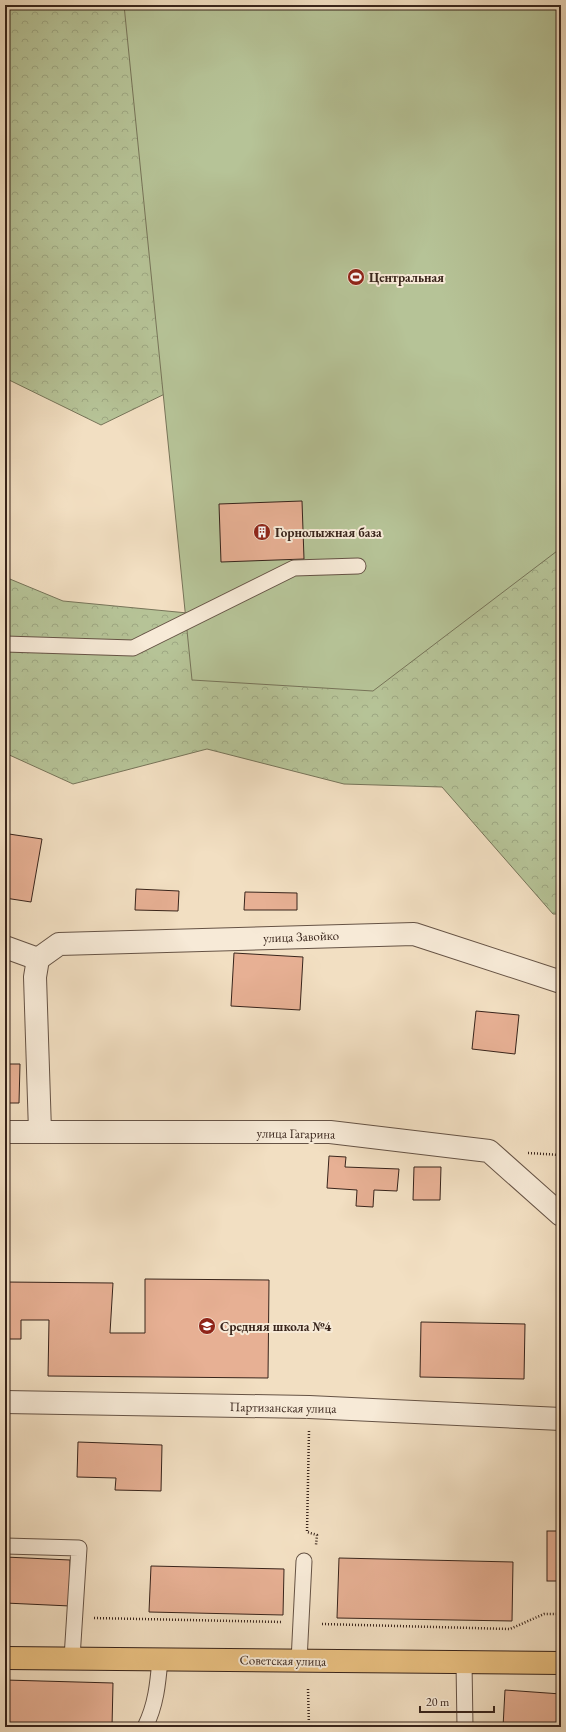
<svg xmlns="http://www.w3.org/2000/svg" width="566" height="1732" font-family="'EB Garamond',serif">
	<defs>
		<pattern id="forest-crowns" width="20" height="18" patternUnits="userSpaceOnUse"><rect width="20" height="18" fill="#b6c397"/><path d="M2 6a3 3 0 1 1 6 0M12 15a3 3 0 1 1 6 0" fill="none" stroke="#9da782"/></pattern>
	</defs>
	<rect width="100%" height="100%" fill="#f2dfc2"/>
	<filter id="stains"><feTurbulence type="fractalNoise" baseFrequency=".005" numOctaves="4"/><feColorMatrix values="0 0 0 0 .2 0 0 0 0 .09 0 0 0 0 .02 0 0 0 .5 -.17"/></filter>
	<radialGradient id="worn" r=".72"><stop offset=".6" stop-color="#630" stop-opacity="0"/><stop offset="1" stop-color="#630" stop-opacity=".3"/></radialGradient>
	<g fill="url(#forest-crowns)" stroke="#777459">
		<polygon points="5,5 174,5 212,371 101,425 5,378"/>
		<polygon points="561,488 561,914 553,914 442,787 344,784 207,749 73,784 5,753 5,577 63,601 374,631"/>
	</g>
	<polygon fill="#b6c397" stroke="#777459" points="124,5 561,5 561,548 373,691 192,680"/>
	<g fill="#e7b094" stroke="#38241b">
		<polygon points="302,501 304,559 221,562 219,504"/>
		<polygon points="9,834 42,839 31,902 5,898 5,857"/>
		<polygon points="136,889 179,891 178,911 135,910"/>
		<polygon points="245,892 297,893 297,910 244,910"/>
		<polygon points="234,953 303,957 300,1010 231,1006"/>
		<polygon points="476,1011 519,1015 515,1054 472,1049"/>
		<polygon points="5,1064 20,1064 19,1103 5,1103"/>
		<polygon points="329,1156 346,1157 345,1167 399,1169 397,1191 374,1190 373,1207 356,1206 357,1190 327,1188"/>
		<polygon points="414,1167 441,1167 440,1200 413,1200"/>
		<polygon points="145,1279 269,1280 268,1378 48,1376 49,1320 21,1320 21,1339 5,1339 5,1282 113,1283 110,1333 145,1333"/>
		<polygon points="421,1322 525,1324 524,1379 420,1377"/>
		<polygon points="78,1442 162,1445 161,1491 115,1490 116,1478 77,1477"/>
		<rect x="547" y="1531" width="14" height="50"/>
		<polygon points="5,1557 70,1560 70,1606 5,1603"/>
		<polygon points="339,1558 513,1562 512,1621 337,1618"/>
		<polygon points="151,1566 284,1569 283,1615 149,1612"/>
		<polygon points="5,1680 113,1683 112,1727 5,1727"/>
		<polygon points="505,1690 561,1694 561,1727 503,1727"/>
	</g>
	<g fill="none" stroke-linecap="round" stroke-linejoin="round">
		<g stroke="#665345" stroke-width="17">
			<g id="lane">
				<polyline points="5,644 133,648 294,568 358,566"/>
				<polyline points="5,1546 79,1548 72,1658"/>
				<polyline points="299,1661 304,1561"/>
				<polyline points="464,1663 465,1727"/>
				<path d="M 145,1727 C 156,1705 158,1683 160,1659"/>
			</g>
		</g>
		<g stroke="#665345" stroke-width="24">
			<g id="street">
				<polyline points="5,947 38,959"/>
				<polyline points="38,959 59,944 414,934 561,982"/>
				<polyline points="38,959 35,977 40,1131"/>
				<polyline points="5,1132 330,1132 489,1151 561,1215"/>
				<polyline points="5,1402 309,1407 561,1419"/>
			</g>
		</g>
		<g stroke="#38241b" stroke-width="24">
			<polyline id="primary" points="5,1658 561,1663"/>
		</g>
		<g stroke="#38241b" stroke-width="2.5" stroke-dasharray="1 2" stroke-linecap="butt">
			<polyline points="528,1153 561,1155"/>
			<polyline points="309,1431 307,1532 317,1535 316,1545"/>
			<polyline points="94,1618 281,1622"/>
			<polyline points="322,1624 510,1629 544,1614 561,1614"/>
			<polyline points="308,1689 309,1727"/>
		</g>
		<use href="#lane" stroke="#f7ead7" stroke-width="15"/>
		<use href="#street" stroke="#f7ead7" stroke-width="22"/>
		<use href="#primary" stroke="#e9c081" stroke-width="22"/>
	</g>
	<defs>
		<g id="stadium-disc" transform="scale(0.9)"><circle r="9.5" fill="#8f2418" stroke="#f7ead7"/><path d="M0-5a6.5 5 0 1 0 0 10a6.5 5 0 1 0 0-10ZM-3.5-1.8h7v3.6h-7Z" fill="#fff"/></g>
		<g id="building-disc" transform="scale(0.9)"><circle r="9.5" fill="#8f2418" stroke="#f7ead7"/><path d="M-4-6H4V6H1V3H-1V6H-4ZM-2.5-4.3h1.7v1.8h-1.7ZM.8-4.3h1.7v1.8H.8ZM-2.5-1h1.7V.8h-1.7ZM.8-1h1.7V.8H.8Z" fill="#fff"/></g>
		<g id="school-disc" transform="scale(0.9)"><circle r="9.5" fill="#8f2418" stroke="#f7ead7"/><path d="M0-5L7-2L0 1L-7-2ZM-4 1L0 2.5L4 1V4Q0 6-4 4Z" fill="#fff"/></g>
	</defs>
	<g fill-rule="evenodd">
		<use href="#stadium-disc" x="356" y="277"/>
		<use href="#building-disc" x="262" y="532"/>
		<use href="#school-disc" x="207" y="1326"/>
	</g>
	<g text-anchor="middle" stroke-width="4" stroke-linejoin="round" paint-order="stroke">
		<g font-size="13" font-weight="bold" fill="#38241b" stroke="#f7ead7" text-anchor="start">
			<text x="369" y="282">Центральная</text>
			<text x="275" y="537">Горнолыжная база</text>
			<text x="220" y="1331">Средняя школа №4</text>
		</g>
		<g font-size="13" fill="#38241b" stroke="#f7ead7">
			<text transform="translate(301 936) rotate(-2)" y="5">улица Завойко</text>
			<text transform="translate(296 1133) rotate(1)" y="5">улица Гагарина</text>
			<text transform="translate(283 1407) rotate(1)" y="5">Партизанская улица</text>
			<text transform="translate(283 1660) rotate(1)" y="5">Советская улица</text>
		</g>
	</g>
	<rect width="566" height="1732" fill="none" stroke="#f2dfc2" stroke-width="20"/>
	<rect x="6" y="6" width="554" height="1720" fill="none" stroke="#38241b" stroke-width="2"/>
	<rect x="10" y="10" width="546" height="1712" fill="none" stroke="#38241b"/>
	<path d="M420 1706v6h74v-6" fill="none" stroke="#38241b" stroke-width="2"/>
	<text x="426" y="1706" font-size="12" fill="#38241b" stroke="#f7ead7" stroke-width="3" paint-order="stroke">20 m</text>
	<rect width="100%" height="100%" filter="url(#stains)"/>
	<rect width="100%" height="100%" fill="url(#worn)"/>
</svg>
